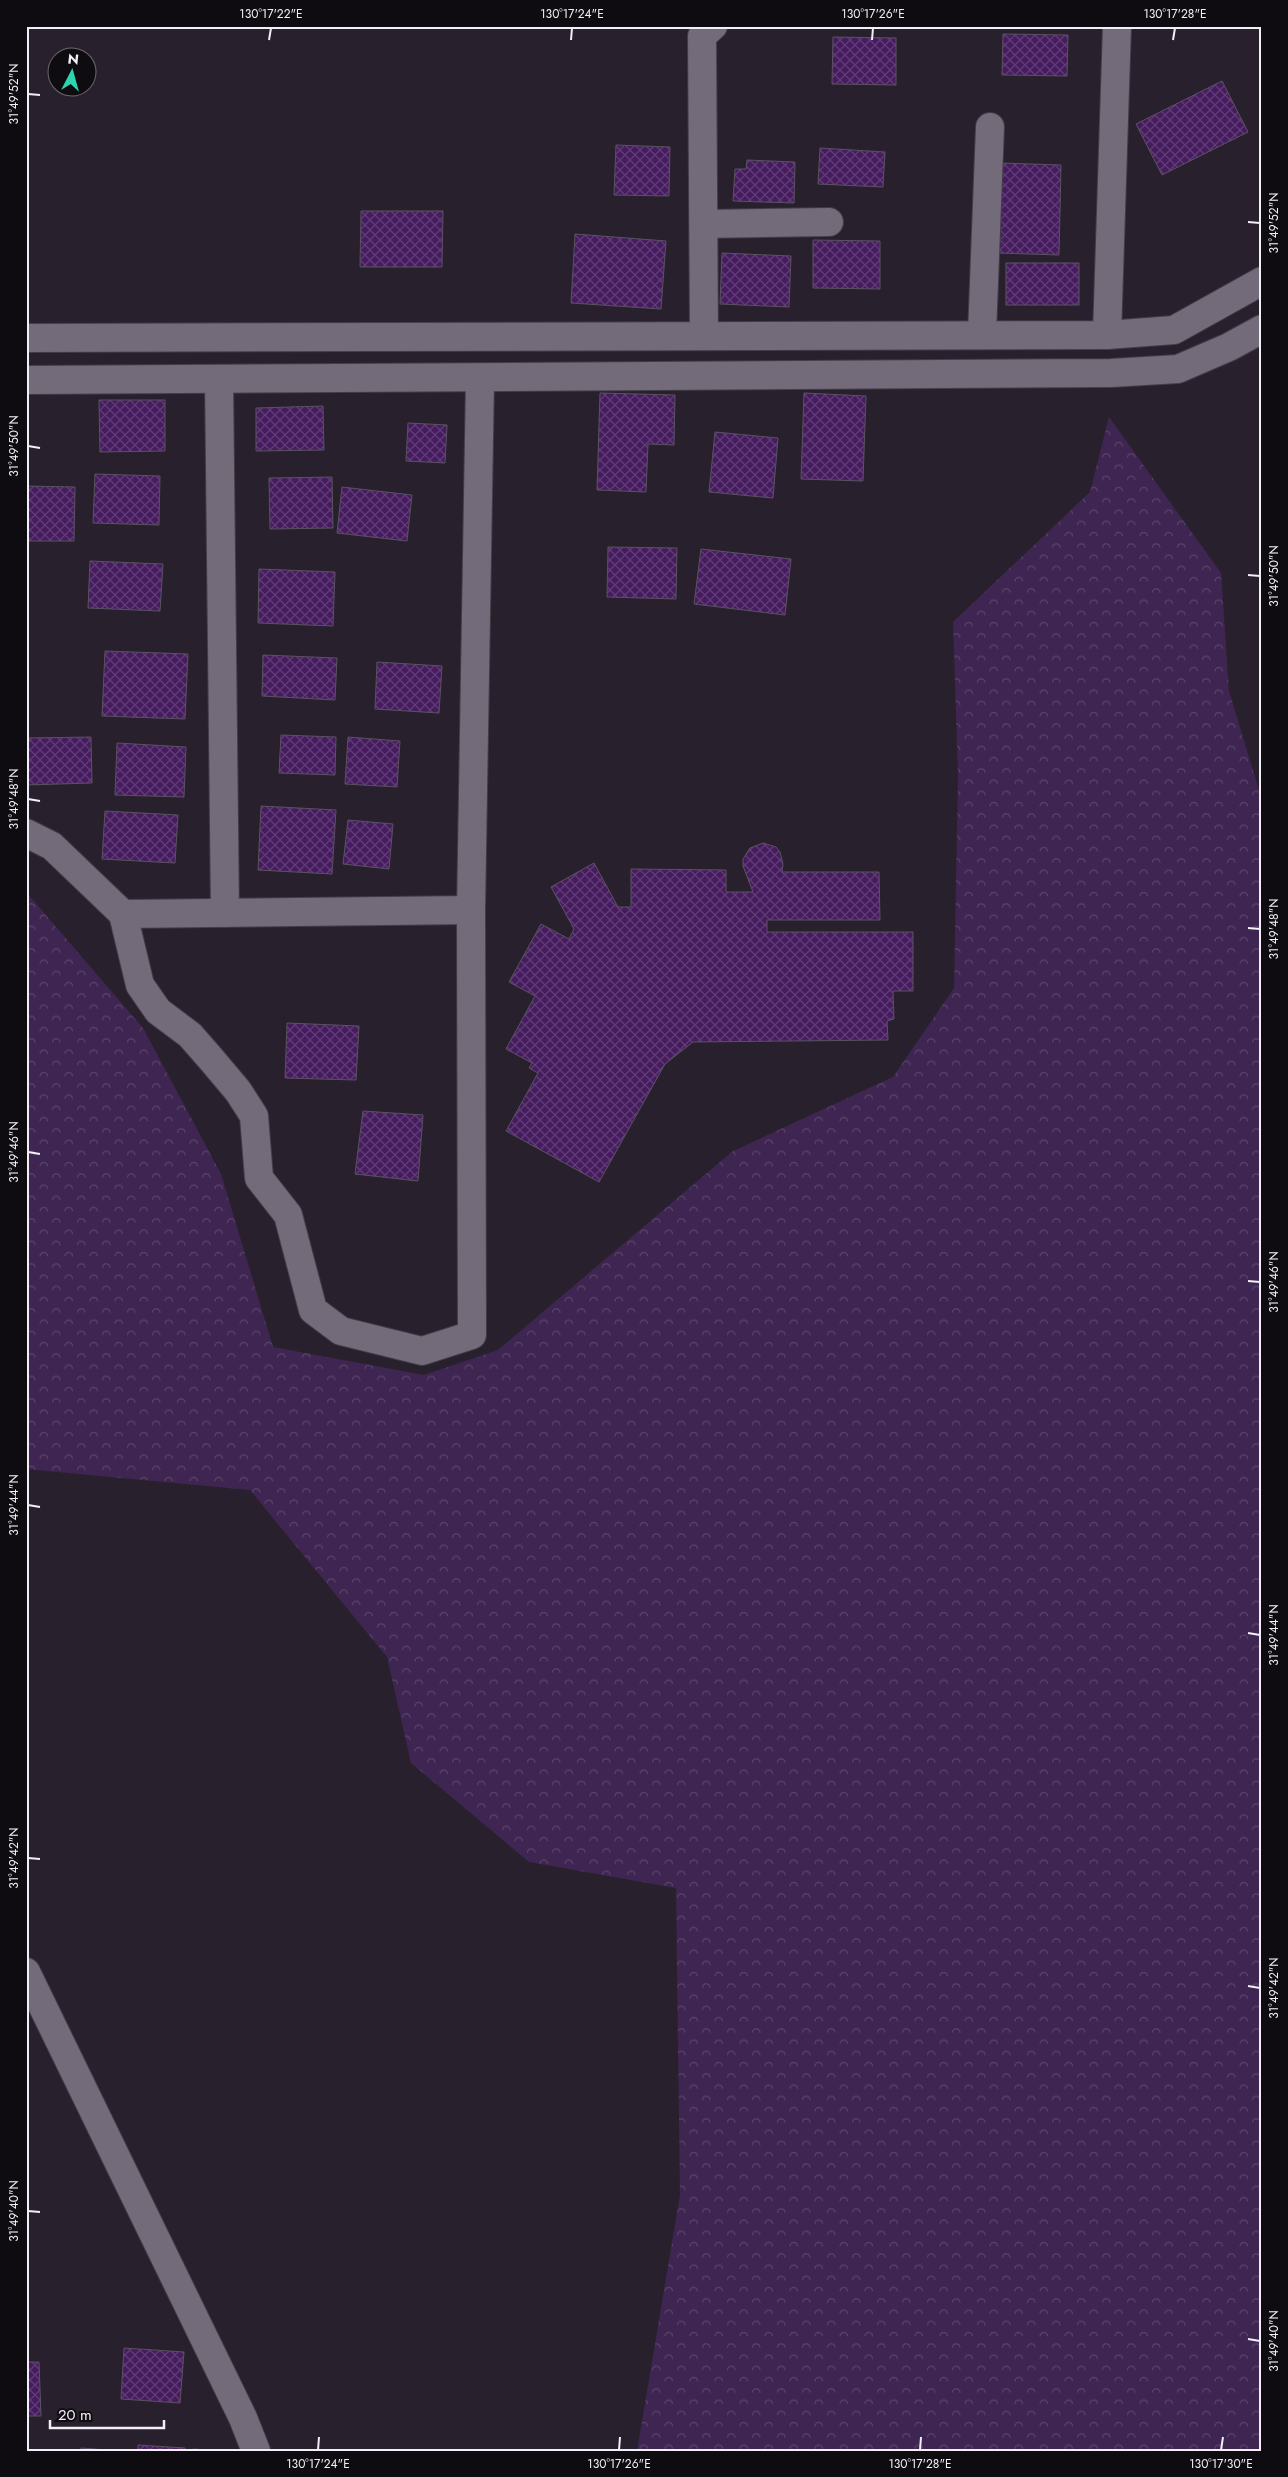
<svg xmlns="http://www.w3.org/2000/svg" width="1288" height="2477" font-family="Jost,sans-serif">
	<defs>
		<pattern id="forest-crowns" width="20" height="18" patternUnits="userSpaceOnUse" patternTransform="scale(1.25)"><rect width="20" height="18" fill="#3f2551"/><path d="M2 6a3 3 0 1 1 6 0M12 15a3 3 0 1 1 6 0" fill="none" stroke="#5b456b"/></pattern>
		<pattern id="building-cross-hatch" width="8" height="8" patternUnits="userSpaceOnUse" patternTransform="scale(1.25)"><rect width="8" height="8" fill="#461c5f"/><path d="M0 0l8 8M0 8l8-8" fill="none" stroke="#613d77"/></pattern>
	</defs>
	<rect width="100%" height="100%" fill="#28212d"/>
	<polygon fill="url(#forest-crowns)" points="1109,417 1221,573 1229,691 1262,800 1262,2451 637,2451 680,2195 676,1888 529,1862 411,1763 387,1657 250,1490 26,1469 26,892 143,1028 221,1174 273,1347 424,1375 498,1350 733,1151 893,1077 954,988 958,775 953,622 1090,492"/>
	<g fill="url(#building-cross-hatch)" stroke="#5a5260">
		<polygon points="1003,34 1068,35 1067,76 1002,75"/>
		<polygon points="833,37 896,38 896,85 832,84"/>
		<polygon points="1222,81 1248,132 1162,175 1136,124"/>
		<polygon points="616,145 670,147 669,196 614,195"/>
		<polygon points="820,148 885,152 883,187 818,184"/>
		<polygon points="747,160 795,162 794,203 733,201 735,169 746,169"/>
		<polygon points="1000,163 1061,165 1059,255 997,253"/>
		<polygon points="361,211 443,211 442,267 360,267"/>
		<polygon points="575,234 666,241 661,309 571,303"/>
		<polygon points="813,240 880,241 880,289 813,288"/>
		<polygon points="722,253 791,256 789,307 720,304"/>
		<rect x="1006" y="263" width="73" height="42"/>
		<polygon points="600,393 675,395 674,445 648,444 646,492 597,490"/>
		<polygon points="804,393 866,396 863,481 801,479"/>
		<polygon points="99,400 165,400 165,451 100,452"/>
		<polygon points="323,406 324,450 256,451 256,408"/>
		<polygon points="408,423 447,425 445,463 406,461"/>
		<polygon points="715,432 778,438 773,498 709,492"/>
		<polygon points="95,474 160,476 159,525 93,523"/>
		<polygon points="332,477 333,528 270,529 269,478"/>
		<polygon points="26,486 75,487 74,541 26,541"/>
		<polygon points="342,487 412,495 407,541 337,533"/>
		<polygon points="608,547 677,548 676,599 607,597"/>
		<polygon points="701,549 791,559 785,615 694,604"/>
		<polygon points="90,561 163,564 160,611 88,608"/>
		<polygon points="259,569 335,572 333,626 258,623"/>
		<polygon points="105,651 188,654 185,719 102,716"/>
		<polygon points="263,655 337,658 335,700 262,696"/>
		<polygon points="377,662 442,666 439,713 375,709"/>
		<polygon points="281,735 336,737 335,775 279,773"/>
		<polygon points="91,737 92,783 26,785 26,738"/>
		<polygon points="348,737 400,741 397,787 345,784"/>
		<polygon points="117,743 186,747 184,797 115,795"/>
		<polygon points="261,806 336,810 332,874 258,870"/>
		<polygon points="105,811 178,815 175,863 102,859"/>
		<polygon points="348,820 393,824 389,869 343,864"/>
		<polygon points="763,843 776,847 780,852 783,864 782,872 879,872 880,920 767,920 767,932 913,932 913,991 893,991 894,1019 887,1021 888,1040 693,1042 665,1064 599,1182 506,1131 538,1073 529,1068 532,1063 506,1049 535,996 509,982 541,924 569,939 574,929 551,887 594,863 618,907 631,907 631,869 726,870 726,892 753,892 743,866 743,859 750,848"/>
		<polygon points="287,1023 359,1026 356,1080 285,1078"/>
		<polygon points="363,1111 423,1115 418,1181 355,1174"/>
		<polygon points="124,2348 184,2352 180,2403 121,2399"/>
		<polygon points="26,2362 39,2362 41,2416 26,2416"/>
		<polygon points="138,2445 185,2448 185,2451 138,2451"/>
		<polygon points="81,2448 120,2451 81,2451"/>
		<polygon points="193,2449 225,2451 193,2451"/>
	</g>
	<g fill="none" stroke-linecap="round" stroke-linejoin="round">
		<g stroke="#433d47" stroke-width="30">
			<g id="street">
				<polyline points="704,224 829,222"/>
				<polyline points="982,334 990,127"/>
				<polyline points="1107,335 1117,26"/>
				<polyline points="704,336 702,36 713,26"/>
				<polyline points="26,338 1107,335 1174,330 1262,281"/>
				<polyline points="219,379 225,913"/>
				<polyline points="26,380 1111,373 1178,369 1229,347 1262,329"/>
				<polyline points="26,833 52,846 123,914 471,910 480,379"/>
				<polyline points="123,914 140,985 158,1011 190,1035 211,1059 238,1091 254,1116 259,1178 288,1215 313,1310 341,1331 422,1351 472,1335 471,910"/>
				<polyline points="26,1972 243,2418 256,2451"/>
			</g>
		</g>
		<use href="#street" stroke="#736b79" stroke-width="28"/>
	</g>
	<path fill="none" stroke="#f3eff7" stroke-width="2" d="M 269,40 L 271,28M 571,40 L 572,28M 872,40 L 873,28M 1173,40 L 1175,28M 28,94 L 40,95M 1248,222 L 1260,223M 28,446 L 40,448M 1248,575 L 1260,576M 28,799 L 40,801M 1248,928 L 1260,929M 28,1152 L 40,1154M 1248,1281 L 1260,1282M 28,1505 L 40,1507M 1248,1633 L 1260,1635M 28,1858 L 40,1859M 1248,1986 L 1260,1988M 28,2211 L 40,2212M 1248,2339 L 1260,2341M 318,2450 L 319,2437M 619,2450 L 620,2437M 920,2450 L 921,2437M 1221,2450 L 1223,2437"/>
	<rect width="1288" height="2477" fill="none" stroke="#0f0c11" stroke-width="55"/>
	<g transform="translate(72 72) rotate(6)"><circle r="24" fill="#0f0c11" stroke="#6a676d"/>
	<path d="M0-4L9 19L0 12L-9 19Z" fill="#2cd5ab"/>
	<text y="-8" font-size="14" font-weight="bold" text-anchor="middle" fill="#f3eff7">N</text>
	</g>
	<path d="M50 2420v8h114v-8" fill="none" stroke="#f3eff7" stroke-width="2.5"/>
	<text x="58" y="2420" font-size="15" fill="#f3eff7" stroke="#0f0c11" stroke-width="4" paint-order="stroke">20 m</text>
	<rect x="28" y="28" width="1232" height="2422" fill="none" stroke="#f3eff7" stroke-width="2"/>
	<g font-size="12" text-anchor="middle" fill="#f3eff7">
		<text x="271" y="18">130°17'22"E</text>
		<text x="572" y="18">130°17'24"E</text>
		<text x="873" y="18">130°17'26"E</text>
		<text x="1175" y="18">130°17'28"E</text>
		<text transform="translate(14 94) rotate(-90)" y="4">31°49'52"N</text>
		<text transform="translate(1274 223) rotate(-90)" y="4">31°49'52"N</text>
		<text transform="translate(14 446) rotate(-90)" y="4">31°49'50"N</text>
		<text transform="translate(1274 576) rotate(-90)" y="4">31°49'50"N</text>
		<text transform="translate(14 799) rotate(-90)" y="4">31°49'48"N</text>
		<text transform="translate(1274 929) rotate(-90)" y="4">31°49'48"N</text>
		<text transform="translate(14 1152) rotate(-90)" y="4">31°49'46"N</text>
		<text transform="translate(1274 1282) rotate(-90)" y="4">31°49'46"N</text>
		<text transform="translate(14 1505) rotate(-90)" y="4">31°49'44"N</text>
		<text transform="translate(1274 1635) rotate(-90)" y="4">31°49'44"N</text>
		<text transform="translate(14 1858) rotate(-90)" y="4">31°49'42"N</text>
		<text transform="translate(1274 1988) rotate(-90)" y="4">31°49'42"N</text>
		<text transform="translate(14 2211) rotate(-90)" y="4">31°49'40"N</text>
		<text transform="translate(1274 2341) rotate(-90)" y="4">31°49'40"N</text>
		<text x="318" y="2468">130°17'24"E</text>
		<text x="619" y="2468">130°17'26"E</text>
		<text x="920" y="2468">130°17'28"E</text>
		<text x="1221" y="2468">130°17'30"E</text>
	</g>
</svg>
